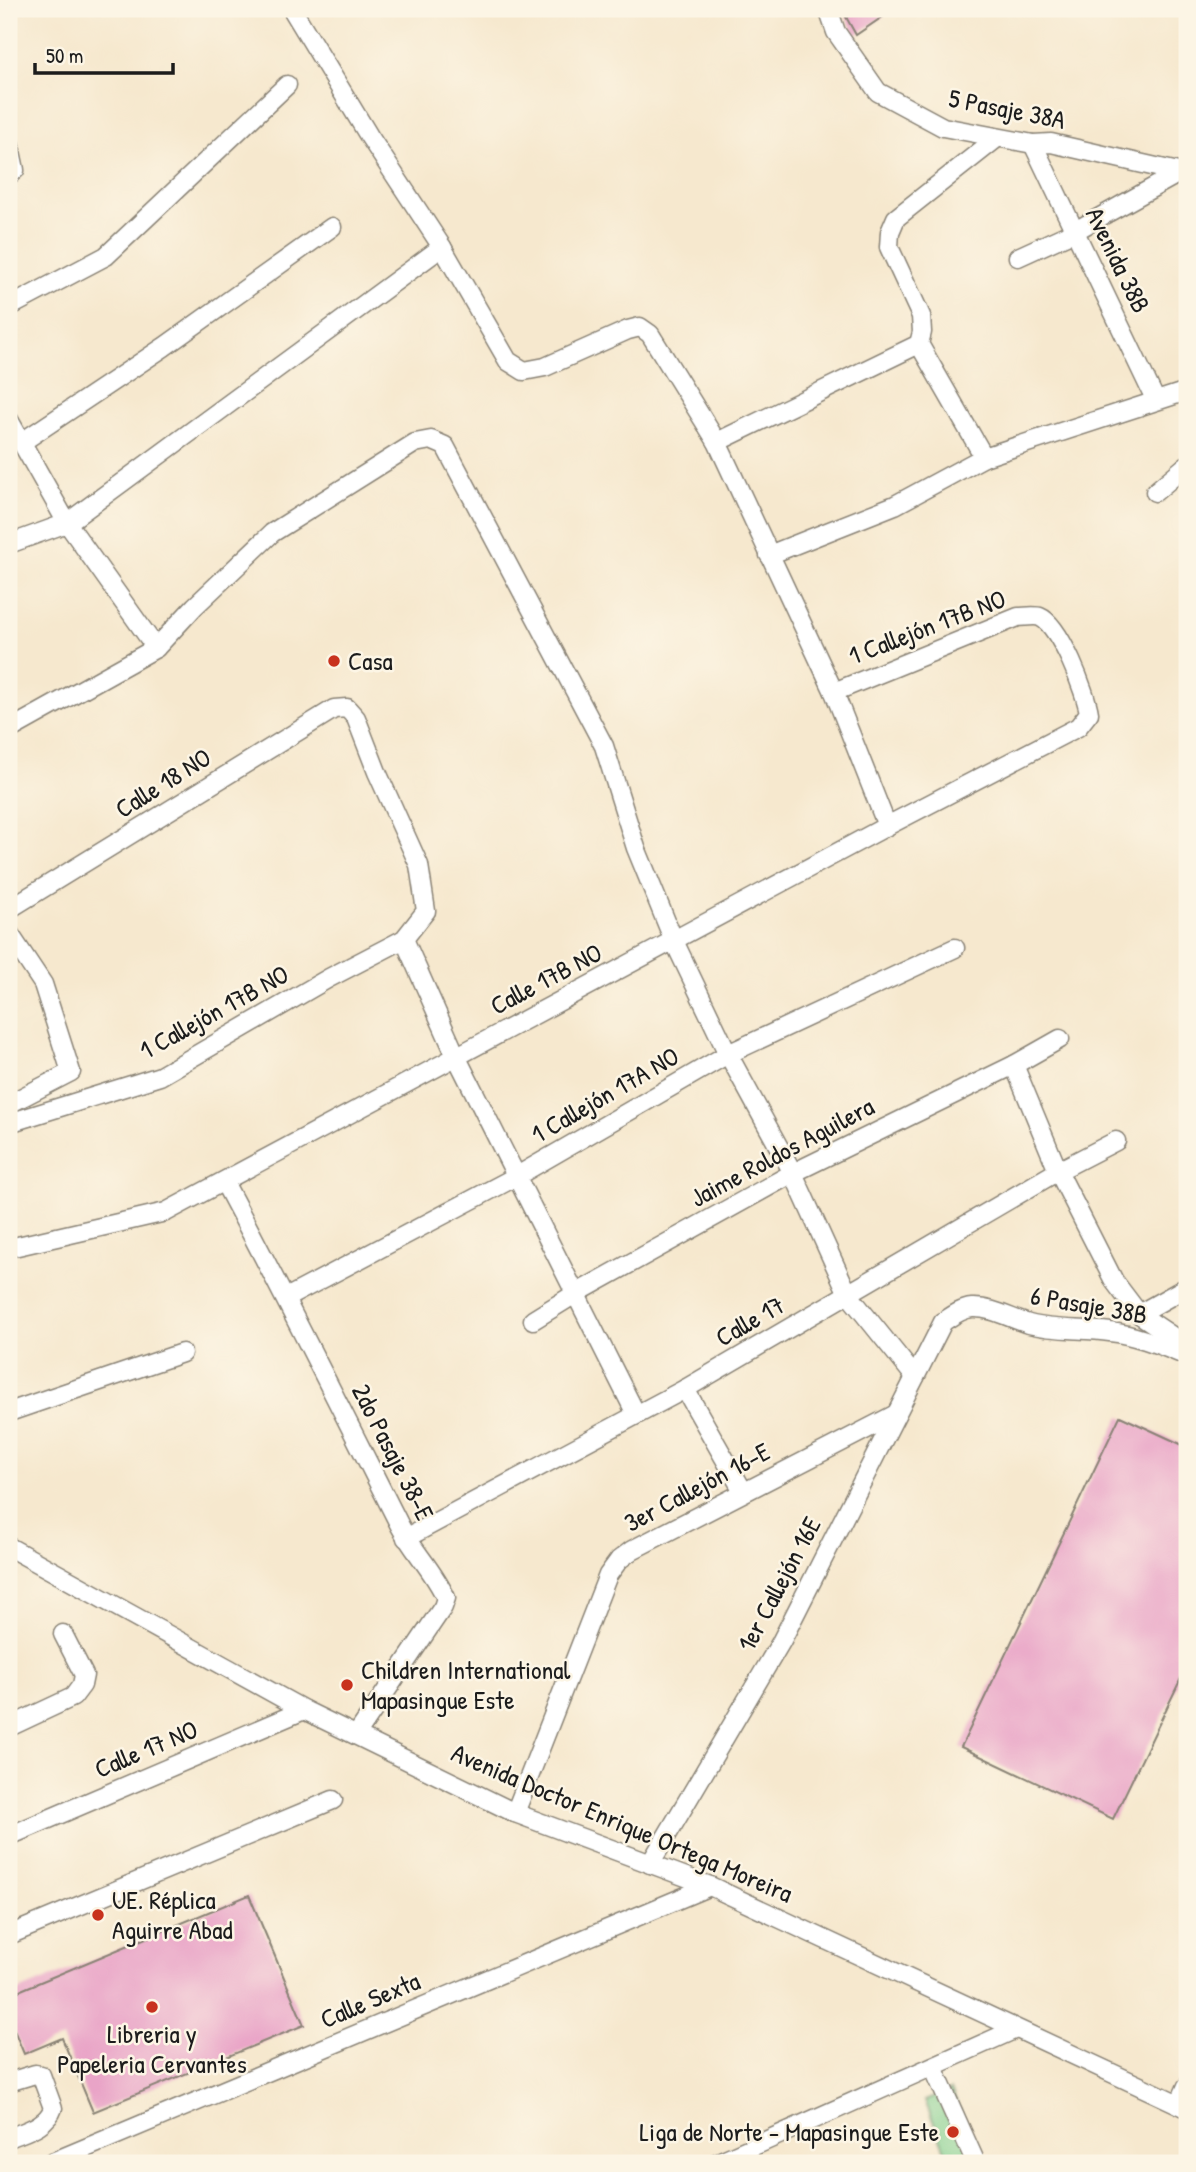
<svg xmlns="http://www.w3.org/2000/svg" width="1196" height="2172" font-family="'Patrick Hand',sans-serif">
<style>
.green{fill:#82cf8e;stroke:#4f7655;stroke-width:2}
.building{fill:#e9a4c7}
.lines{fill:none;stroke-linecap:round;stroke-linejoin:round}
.minor-casing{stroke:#898275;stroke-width:21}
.minor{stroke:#fff;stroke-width:18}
.poi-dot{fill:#c8321e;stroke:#fcf5e5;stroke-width:2.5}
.labels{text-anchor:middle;stroke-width:5;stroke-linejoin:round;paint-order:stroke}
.street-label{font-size:26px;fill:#1c1c1c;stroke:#fcf5e5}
.poi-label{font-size:26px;fill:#1c1c1c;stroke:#fcf5e5;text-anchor:start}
</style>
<rect width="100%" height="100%" fill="#fcf5e5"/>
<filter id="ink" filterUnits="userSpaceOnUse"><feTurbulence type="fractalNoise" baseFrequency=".0143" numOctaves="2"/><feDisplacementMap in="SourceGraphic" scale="14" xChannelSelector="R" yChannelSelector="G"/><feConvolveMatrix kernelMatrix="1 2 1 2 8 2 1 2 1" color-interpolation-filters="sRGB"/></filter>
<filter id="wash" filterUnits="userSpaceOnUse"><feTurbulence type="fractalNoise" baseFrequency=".00686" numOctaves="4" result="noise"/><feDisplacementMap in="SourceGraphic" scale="28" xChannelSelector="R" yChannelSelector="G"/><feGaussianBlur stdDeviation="1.57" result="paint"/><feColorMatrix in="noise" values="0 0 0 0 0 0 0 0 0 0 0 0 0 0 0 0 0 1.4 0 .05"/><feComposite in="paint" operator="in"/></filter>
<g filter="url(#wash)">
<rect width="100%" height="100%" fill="#f6e8ce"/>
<polygon class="green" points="951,2090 982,2163 950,2163 925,2101"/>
<g id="blocks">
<g class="building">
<polygon points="863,9 894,9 856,35 846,17"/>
<polygon points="1120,1416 1187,1447 1187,1666 1113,1819 961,1747"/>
<polygon points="249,1895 304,2025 93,2112 62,2038 24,2054 9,2018 9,1995"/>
</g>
</g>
</g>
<g filter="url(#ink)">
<use href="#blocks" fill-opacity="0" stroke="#898275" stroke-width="2"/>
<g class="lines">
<defs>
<g id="minor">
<polyline points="292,9 369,136 442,247 508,361 524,371 545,367 628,330 640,327 650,334 717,442 834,692 887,826"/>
<polyline points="828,9 836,32 878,92 943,127 1033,144 1051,143 1187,174"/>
<polyline points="9,142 15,170 9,175"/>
<polyline points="1033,144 1155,399"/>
<polyline points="1018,257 1075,231 1181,172"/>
<polyline points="9,307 106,256 287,85"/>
<polyline points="9,420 67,523 156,648"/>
<polyline points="22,442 164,347 332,227"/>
<polyline points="717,442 919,344"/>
<polyline points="984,457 919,344 922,332 921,316 889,247 890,232 896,218 997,138"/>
<polyline points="1155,492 1187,465"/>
<polyline points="9,544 67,523 442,247"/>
<polyline points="769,555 895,505 984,457 1187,391"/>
<polyline points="9,730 156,648 195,606 272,533 415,443 431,440 445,446 604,746 636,848 674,941 728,1054 793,1173 848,1294 915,1377"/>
<polyline points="9,909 334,709 347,708 356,718 377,772 419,865 426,911 404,939 329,978 160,1076 9,1123"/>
<polyline points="9,933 43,984 71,1072 9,1104"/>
<polyline points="404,939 456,1056 636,1414"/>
<polyline points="1014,1065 1058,1171 1114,1281 1139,1314 1187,1346"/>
<path d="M224,1182C285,1296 342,1411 400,1526C413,1551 434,1571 446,1598L443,1607L357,1734"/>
<path d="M9,1248L166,1212L887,826L1078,727L1089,713C1086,693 1060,625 1040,617C1035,615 1024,617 1018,617L834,692"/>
<polyline points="286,1298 517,1176 728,1054 955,948"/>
<polyline points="1139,1314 1187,1287"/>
<polyline points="533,1320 575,1294 793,1173 1014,1065 1060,1039"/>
<polyline points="685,1389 743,1491"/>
<polyline points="9,1412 182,1353"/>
<polyline points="406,1538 685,1389 1058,1171 1116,1141"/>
<polyline points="9,1547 304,1710 515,1813 710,1886 1187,2108"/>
<polyline points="9,1727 73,1697 82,1685 84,1675 63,1634"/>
<polyline points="515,1813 608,1575 619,1560 632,1550 896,1414"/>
<polyline points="9,1836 304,1710"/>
<path d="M650,1864L781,1642L943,1322C952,1316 961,1309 972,1308C992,1307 1011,1319 1029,1324C1056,1331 1083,1328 1110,1332C1137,1335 1162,1346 1187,1356"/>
<polyline points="9,1935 333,1800"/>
<polyline points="933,2067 976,2163"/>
<path d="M9,2082L35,2074L41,2075L53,2108C47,2126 25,2131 9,2138"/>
<polyline points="1179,2104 1187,2086"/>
<polyline points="50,2163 710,1886"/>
<polyline points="716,2163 1016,2029"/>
</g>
</defs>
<use href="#minor" class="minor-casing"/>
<use href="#minor" class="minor"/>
</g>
</g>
<g class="poi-dot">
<circle cx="334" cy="661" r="7"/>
<circle cx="347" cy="1685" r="7"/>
<circle cx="98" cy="1915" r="7"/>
<circle cx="152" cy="2007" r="7"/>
<circle cx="953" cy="2132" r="7"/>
</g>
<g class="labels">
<g class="street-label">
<text transform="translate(1007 109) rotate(11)" y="9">5 Pasaje 38A</text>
<text transform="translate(1118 260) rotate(64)" y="9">Avenida 38B</text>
<text transform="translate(927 627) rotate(-21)" y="9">1 Callejón 17B NO</text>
<text transform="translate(163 783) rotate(-32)" y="9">Calle 18 NO</text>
<text transform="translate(546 979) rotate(-28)" y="9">Calle 17B NO</text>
<text transform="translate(214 1012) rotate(-29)" y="9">1 Callejón 17B NO</text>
<text transform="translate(605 1095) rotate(-30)" y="9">1 Callejón 17A NO</text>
<text transform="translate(782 1152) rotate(-28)" y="9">Jaime Roldos Aguilera</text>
<text transform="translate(1089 1305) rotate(10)" y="9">6 Pasaje 38B</text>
<text transform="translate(750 1321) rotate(-30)" y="9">Calle 17</text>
<text transform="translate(393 1452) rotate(63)" y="9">2do Pasaje 38-E</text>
<text transform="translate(697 1487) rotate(-28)" y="9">3er Callejón 16-E</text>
<text transform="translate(779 1584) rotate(-62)" y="9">1er Callejón 16E</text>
<text transform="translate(146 1749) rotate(-23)" y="9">Calle 17 NO</text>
<text transform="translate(622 1823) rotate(23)" y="9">Avenida Doctor Enrique Ortega Moreira</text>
<text transform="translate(370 2000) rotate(-23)" y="9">Calle Sexta</text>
</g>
<g class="poi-label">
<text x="348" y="670">Casa</text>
<text x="361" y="1679">Children International<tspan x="361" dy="30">Mapasingue Este</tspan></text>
<text x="112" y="1909">UE. Réplica<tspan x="112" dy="30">Aguirre Abad</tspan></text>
<text x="152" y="2043" text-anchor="middle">Libreria y<tspan x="152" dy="30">Papeleria Cervantes</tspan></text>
<text x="939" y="2141" text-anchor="end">Liga de Norte - Mapasingue Este</text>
</g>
</g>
<rect width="1196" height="2172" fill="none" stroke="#fcf5e5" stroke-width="35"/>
<path d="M35 63v10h138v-10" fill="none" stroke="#1c1c1c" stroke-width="3.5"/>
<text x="46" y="63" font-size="21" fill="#1c1c1c" stroke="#fcf5e5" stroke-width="5" paint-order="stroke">50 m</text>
</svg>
